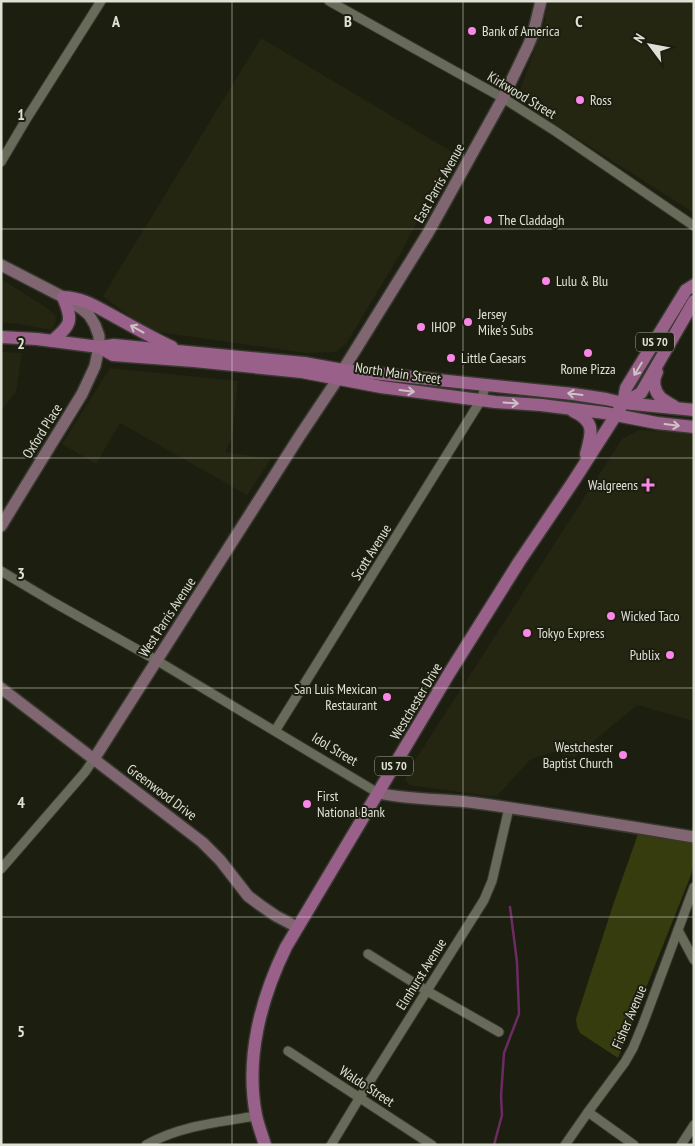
<svg xmlns="http://www.w3.org/2000/svg" width="695" height="1146" font-family="'PT Sans Narrow',sans-serif">
<style>
.built{fill:#242611}
.green{fill:#373c0e}
.lines{fill:none;stroke-linecap:round;stroke-linejoin:round}
.stream{stroke:#6d2b64;stroke-width:2.5}
.street-casing{stroke:#37382f;stroke-width:11}
.secondary-casing{stroke:#37382f;stroke-width:14}
.primary-casing{stroke:#37382f;stroke-width:15}
.street{stroke:#686b59;stroke-width:9}
.secondary{stroke:#806671;stroke-width:11}
.primary{stroke:#99608a;stroke-width:12}
.oneway{stroke:#cec1c4}
.grid{fill:none;stroke:#dfe1d7;stroke-width:1;stroke-opacity:0.55}
.poi-dot{fill:#fa87e7;stroke:#1c1e0f;stroke-width:2}
.labels{text-anchor:middle;stroke-width:4;stroke-linejoin:round;paint-order:stroke}
.shield{fill:#1c1e0f;stroke:#a4a69b;stroke-width:1}
.shield-label{font-size:12px;font-weight:bold;fill:#dfe1d7}
.poi-label{font-size:14px;fill:#dfe1d7;stroke:#1c1e0f;text-anchor:start}
.street-label{font-size:14px;fill:#dfe1d7;stroke:#1c1e0f}
.grid-label{font-size:16px;text-anchor:middle;font-weight:bold;fill:#dfe1d7;stroke:#1c1e0f;stroke-width:4;stroke-linejoin:round;paint-order:stroke}
</style>
<rect width="100%" height="100%" fill="#1c1e0f"/>
<g class="built">
<polygon points="548,1 694,1 694,213 533,110 518,95 545,21"/>
<polygon points="261,38 454,153 399,256 346,344 336,352 306,353 158,332 134,320 103,296"/>
<polygon points="1,279 44,306 55,315 56,321 52,330 18,324 1,322"/>
<polygon points="1,352 22,353 16,392 1,410"/>
<polygon points="110,368 238,381 232,438 225,452 271,459 247,495 120,423 96,464 62,444"/>
<polygon points="639,430 694,433 694,721 637,705 575,757 554,752 531,759 496,797 409,785 405,779 410,768 622,439"/>
</g>
<polygon class="green" points="638,834 690,842 694,844 694,862 691,875 618,1058 580,1033 577,1027 576,1019 614,902"/>
<g class="lines">
<polyline class="stream" points="494,1145 502,1115 501,1096 504,1053 519,1014 517,962 510,907"/>
<defs>
<g id="street">
<polyline points="329,1 503,98 555,131 694,226"/>
<polyline points="1,162 27,118 101,1"/>
<polyline points="1,571 53,602 156,660 378,793"/>
<polyline points="275,731 481,400 486,385"/>
<polyline points="1,869 85,772 94,759"/>
<polyline points="678,930 694,960"/>
<polyline points="368,954 427,991 499,1032"/>
<polyline points="288,1051 432,1145"/>
<polyline points="588,1112 634,1145"/>
<path d="M146,1145C179,1126 219,1122 256,1116"/>
<polyline points="331,1145 360,1097 484,900 492,881 509,808"/>
<polyline points="565,1145 588,1112 625,1062 633,1048 643,1024 694,887"/>
<polyline points="681,1145 694,1125"/>
</g>
<g id="secondary">
<polyline points="1,265 63,297 82,309 89,315 95,325 99,336 99,347 95,366 82,394 1,526"/>
<polyline points="343,370 428,233 503,98 528,46 533,34 541,1"/>
<polyline points="1,688 202,842 220,860 248,896 260,905 276,916 297,927"/>
<polyline points="94,759 299,437 337,380"/>
<path d="M378,793C410,800 444,799 476,803C549,813 621,825 694,837"/>
</g>
<g id="primary">
<polyline points="1,337 37,339 99,347 114,345 304,363 343,370 573,394 606,399 623,403 694,410"/>
<path d="M52,341C72,324 73,321 63,297C85,298 98,308 117,318C135,328 153,338 172,347"/>
<polyline points="99,347 113,355 194,361 302,372 381,387 495,402 541,405 605,413 657,423 694,427"/>
<path d="M657,372C652,380 654,390 660,397C664,401 671,404 675,407"/>
<polyline points="623,403 641,393 694,301"/>
<path d="M573,411C596,422 592,433 586,454"/>
<path d="M265,1145C262,1135 258,1125 256,1115C245,1058 261,998 286,947L450,672L519,562L573,482L616,415L623,403L626,388L686,290L694,285"/>
</g>
</defs>
<use href="#street" class="street-casing"/>
<use href="#secondary" class="secondary-casing"/>
<use href="#primary" class="primary-casing"/>
<use href="#street" class="street"/>
<use href="#secondary" class="secondary"/>
<use href="#primary" class="primary"/>
</g>
<defs><path id="oneway-shaft" d="M-6 0H5M1.5-3L5.5 0L1.5 3" fill="none" stroke-width="1.6" stroke-linecap="round" stroke-linejoin="round" transform="scale(1.25)"/></defs>
<g class="oneway">
<use href="#oneway-shaft" transform="translate(137 329) rotate(-151)"/>
<use href="#oneway-shaft" transform="translate(638 369) rotate(121)"/>
<use href="#oneway-shaft" transform="translate(407 391) rotate(7)"/>
<use href="#oneway-shaft" transform="translate(575 394) rotate(-173)"/>
<use href="#oneway-shaft" transform="translate(511 403) rotate(4)"/>
<use href="#oneway-shaft" transform="translate(672 425) rotate(7)"/>
</g>
<path class="grid" d="M232,1V1145M463,1V1145M1,229H694M1,458H694M1,688H694M1,917H694"/>
<g class="poi-dot">
<circle cx="472" cy="31" r="5"/>
<circle cx="580" cy="100" r="5"/>
<circle cx="488" cy="220" r="5"/>
<circle cx="546" cy="281" r="5"/>
<circle cx="468" cy="322" r="5"/>
<circle cx="421" cy="327" r="5"/>
<circle cx="588" cy="353" r="5"/>
<circle cx="451" cy="358" r="5"/>
<path d="M645.5 477.5h5v5h5v5h-5v5h-5v-5h-5v-5h5z"/>
<circle cx="611" cy="616" r="5"/>
<circle cx="527" cy="633" r="5"/>
<circle cx="670" cy="655" r="5"/>
<circle cx="387" cy="697" r="5"/>
<circle cx="623" cy="755" r="5"/>
<circle cx="307" cy="804" r="5"/>
</g>
<g class="labels">
<g class="shield">
<rect x="636" y="332.5" width="38" height="19" rx="4"/>
<rect x="375" y="756.5" width="38" height="19" rx="4"/>
</g>
<g class="shield-label">
<text x="655" y="346">US 70</text>
<text x="394" y="770">US 70</text>
</g>
<g class="poi-label">
<text x="482" y="36">Bank of America</text>
<text x="590" y="105">Ross</text>
<text x="498" y="225">The Claddagh</text>
<text x="556" y="286">Lulu &amp; Blu</text>
<text x="478" y="319">Jersey<tspan x="478" dy="16">Mike's Subs</tspan></text>
<text x="431" y="332">IHOP</text>
<text x="461" y="363">Little Caesars</text>
<text x="588" y="374" text-anchor="middle">Rome Pizza</text>
<text x="638" y="490" text-anchor="end">Walgreens</text>
<text x="621" y="621">Wicked Taco</text>
<text x="537" y="638">Tokyo Express</text>
<text x="660" y="660" text-anchor="end">Publix</text>
<text x="377" y="694" text-anchor="end">San Luis Mexican<tspan x="377" dy="16">Restaurant</tspan></text>
<text x="613" y="752" text-anchor="end">Westchester<tspan x="613" dy="16">Baptist Church</tspan></text>
<text x="317" y="801">First<tspan x="317" dy="16">National Bank</tspan></text>
</g>
<g class="street-label">
<text transform="translate(522 95) rotate(31)" y="5">Kirkwood Street</text>
<text transform="translate(439 183) rotate(-61)" y="5">East Parris Avenue</text>
<text transform="translate(398 373) rotate(8)" y="5">North Main Street</text>
<text transform="translate(42 431) rotate(-58)" y="5">Oxford Place</text>
<text transform="translate(371 552) rotate(-58)" y="5">Scott Avenue</text>
<text transform="translate(167 617) rotate(-57)" y="5">West Parris Avenue</text>
<text transform="translate(416 701) rotate(-59)" y="5">Westchester Drive</text>
<text transform="translate(335 749) rotate(31)" y="5">Idol Street</text>
<text transform="translate(162 792) rotate(37)" y="5">Greenwood Drive</text>
<text transform="translate(421 974) rotate(-58)" y="5">Elmhurst Avenue</text>
<text transform="translate(629 1017) rotate(-67)" y="5">Fisher Avenue</text>
<text transform="translate(367 1086) rotate(33)" y="5">Waldo Street</text>
</g>
</g>
<g class="grid-label">
<text x="116" y="27">A</text>
<text x="348" y="27">B</text>
<text x="579" y="27">C</text>
<text x="21" y="120">1</text>
<text x="21" y="349">2</text>
<text x="21" y="579">3</text>
<text x="21" y="808">4</text>
<text x="21" y="1037">5</text>
</g>
<rect width="695" height="1146" fill="none" stroke="#dfe1d7" stroke-width="5"/>
<g transform="translate(650 45) rotate(302)" stroke="#1c1e0f" stroke-width="4" paint-order="stroke">
<path d="M0-4L9 19L0 12L-9 19Z" fill="#dfe1d7"/>
<text y="-8" font-size="14" font-weight="bold" text-anchor="middle" fill="#dfe1d7">N</text>
</g>
</svg>
